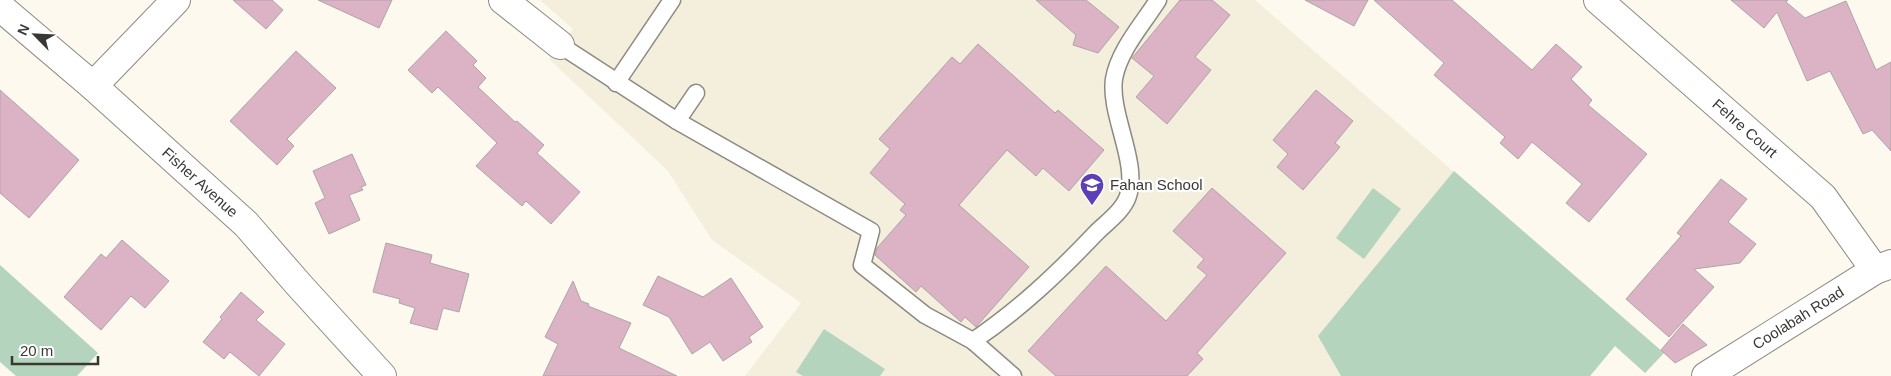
<svg xmlns="http://www.w3.org/2000/svg" width="1891" height="376" font-family="Arial,sans-serif">
<style>
.built{fill:#f4eedd}
.green{fill:#b5d4be}
.building{fill:#dbb3c4;stroke:#aea4a8}
.lines{fill:none;stroke-linecap:round;stroke-linejoin:round}
.service-casing{stroke:#8e8a81;stroke-width:19}
.minor-casing{stroke:#8e8a81;stroke-width:30}
.service{stroke:#fff;stroke-width:16}
.minor{stroke:#fff;stroke-width:28}
.labels{text-anchor:middle;stroke-width:4.5;stroke-linejoin:round;paint-order:stroke}
.street-label{font-size:15px;fill:#393834;stroke:#fff}
.poi-label{font-size:15px;fill:#393834;stroke:#fff;text-anchor:start}
</style>
<rect width="100%" height="100%" fill="#fdf9ef"/>
<polygon class="built" points="540,0 1255,0 1664,353 1645,373 1615,346 1590,376 745,376 801,303 712,240 668,171 549,59 573,29"/>
<g class="green">
<polygon points="1454,171 1664,353 1645,373 1615,346 1590,376 1341,376 1318,336"/>
<polygon points="1373,188 1401,209 1364,259 1336,238"/>
<polygon points="0,265 98,353 77,376 16,376 0,362"/>
<polygon points="824,329 885,369 880,376 803,376 796,372"/>
</g>
<g class="building">
<polygon points="233,0 272,0 283,10 266,29"/>
<polygon points="318,0 392,0 379,28"/>
<polygon points="1036,0 1086,0 1119,27 1098,53 1073,45 1076,35"/>
<polygon points="1180,0 1212,0 1230,15 1195,57 1211,70 1167,124 1136,97 1154,76 1132,58"/>
<polygon points="1305,0 1368,0 1354,26"/>
<polygon points="1374,0 1452,0 1532,70 1556,44 1582,67 1571,79 1592,100 1588,105 1647,154 1589,222 1566,203 1582,184 1532,142 1518,159 1500,143 1505,137 1434,75 1444,63"/>
<polygon points="1731,0 1788,0 1786,2 1805,18 1846,1 1876,70 1891,62 1891,151 1872,130 1863,134 1830,71 1807,81 1777,12 1764,28"/>
<polygon points="446,31 477,61 473,65 486,78 478,87 515,122 517,121 544,145 537,153 580,192 551,224 526,201 522,206 476,166 497,143 438,87 432,93 408,70"/>
<polygon points="978,44 1055,113 1058,110 1104,150 1069,191 1043,168 1036,176 1007,150 959,205 1029,267 976,327 965,317 961,322 921,286 916,292 875,255 877,248 906,215 900,210 905,204 870,173 890,149 879,139 952,57 960,64"/>
<polygon points="296,51 336,88 287,139 294,146 277,165 230,121"/>
<polygon points="0,90 79,160 29,218 0,193"/>
<polygon points="1316,90 1353,121 1335,143 1340,147 1303,190 1277,167 1288,154 1273,140"/>
<polygon points="352,154 366,185 361,187 363,190 349,195 360,220 329,234 315,203 325,198 313,171"/>
<polygon points="1721,179 1747,199 1728,222 1756,244 1740,263 1694,269 1714,287 1669,337 1626,299 1681,236 1677,233"/>
<polygon points="1212,188 1286,253 1197,353 1203,359 1187,376 1056,376 1028,351 1106,266 1166,321 1207,275 1197,267 1204,259 1173,231"/>
<polygon points="122,240 169,281 145,308 131,296 101,330 64,297 101,254 106,258"/>
<polygon points="386,243 432,255 430,263 469,274 459,312 443,308 437,330 410,323 415,308 399,303 400,299 373,292"/>
<polygon points="658,276 703,297 731,278 763,327 749,337 752,342 723,361 710,342 692,354 669,317 643,305"/>
<polygon points="573,281 581,301 589,304 588,306 631,323 619,348 677,376 543,376 558,344 545,337"/>
<polygon points="241,292 264,312 256,320 285,344 259,376 230,352 224,359 203,342 222,319 220,317"/>
<polygon points="1683,324 1707,345 1675,363 1661,350"/>
</g>
<g class="lines">
<defs>
<g id="service">
<polyline points="560,45 677,121 871,231 862,265 925,315 973,341 1013,376"/>
<polyline points="616,83 672,0"/>
<polyline points="677,121 696,93"/>
<path d="M973,341C1020,309 1057,274 1096,233C1107,222 1123,211 1128,196C1139,162 1109,114 1114,79C1119,50 1143,24 1158,0"/>
</g>
<g id="minor">
<polyline points="503,0 560,45"/>
<path id="s1" d="M1598,0L1823,197L1875,270"/>
<path id="s2" d="M0,7L93,86L246,224L299,285L382,376"/>
<polyline points="93,86 176,0"/>
<path id="s3" d="M1706,376L1875,270L1891,264"/>
</g>
</defs>
<use href="#service" class="service-casing"/>
<use href="#minor" class="minor-casing"/>
<use href="#service" class="service"/>
<use href="#minor" class="minor"/>
</g>
<defs>
<symbol id="school-pin" viewBox="-11 -11 22 30"><path d="M0 17L-7.5 6A9.5 9.5 0 1 1 7.5 6Z" fill="#5d3fb7" stroke="#fff"/><path d="M0-5L7-2L0 1L-7-2ZM-4 1L0 2.5L4 1V4Q0 6-4 4Z" fill="#fff"/></symbol>
</defs>
<g fill-rule="evenodd">
<use href="#school-pin" x="1078" y="171" width="28" height="38"/>
</g>
<g class="labels">
<g class="street-label">
<text dy="5" stroke="none"><textPath href="#s1" startOffset="195">Fehre Court</textPath></text>
<text dy="5" stroke="none"><textPath href="#s2" startOffset="266">Fisher Avenue</textPath></text>
<text dy="5" stroke="none"><textPath href="#s3" startOffset="109">Coolabah Road</textPath></text>
</g>
<g class="poi-label">
<text x="1110" y="190">Fahan School</text>
</g>
</g>
<g transform="translate(35 35) rotate(294)" stroke="#ffffff" stroke-width="4" paint-order="stroke">
<path d="M0-4L9 19L0 12L-9 19Z" fill="#393834"/>
<text y="-8" font-size="14" font-weight="bold" text-anchor="middle" fill="#393834">N</text>
</g>
<path d="M12 356v8h86v-8" fill="none" stroke="#393834" stroke-width="2.5"/>
<text x="20" y="356" font-size="15" fill="#393834" stroke="#ffffff" stroke-width="4" paint-order="stroke">20 m</text>
</svg>
